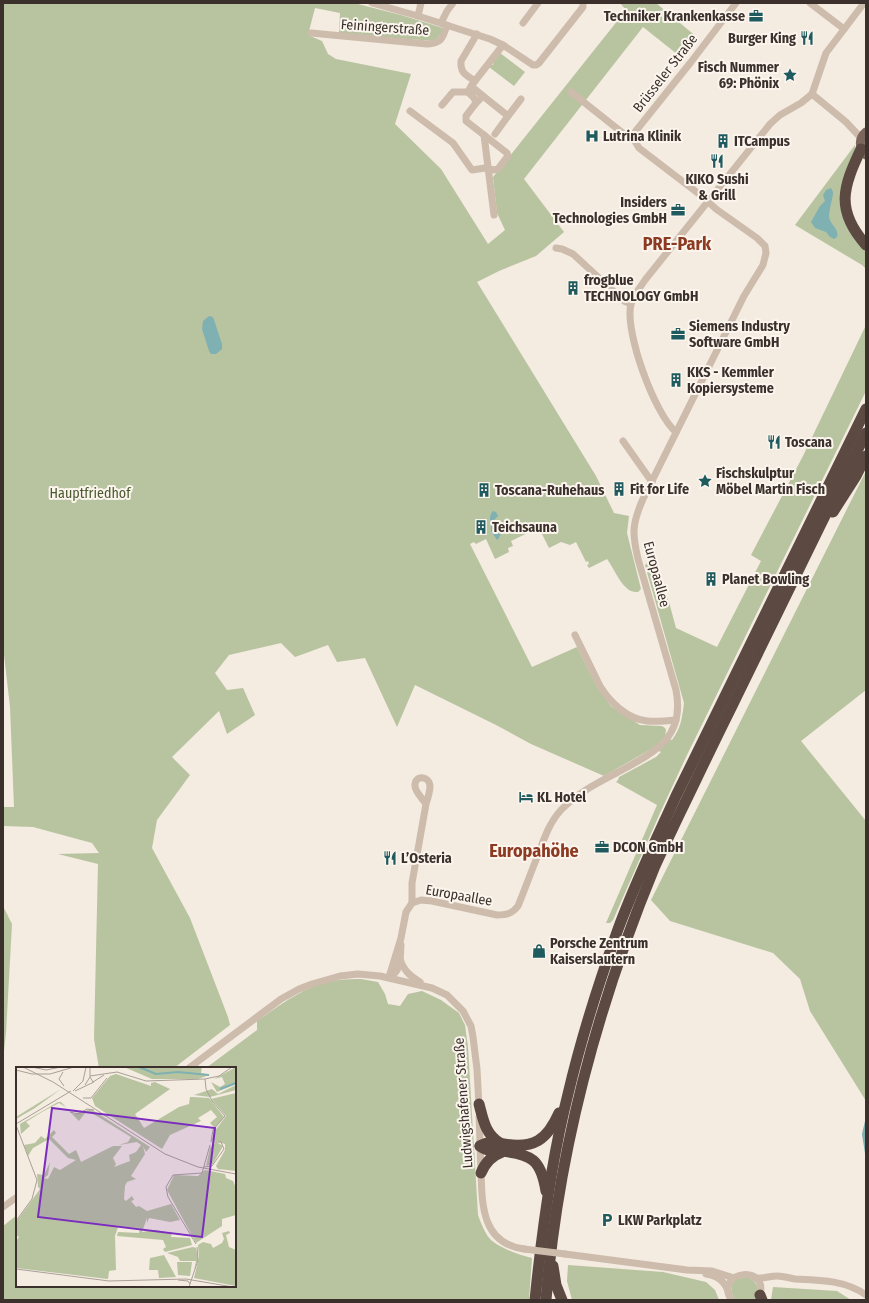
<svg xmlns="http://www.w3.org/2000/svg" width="869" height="1303" font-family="'Fira Sans Condensed',sans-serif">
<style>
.green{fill:#b8c4a0}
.water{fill:#7fb0b2}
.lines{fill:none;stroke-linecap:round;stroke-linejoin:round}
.minor{stroke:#cdbbac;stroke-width:7}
.major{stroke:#7d675c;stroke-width:9}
.highway{stroke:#5c4a42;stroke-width:11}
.minor-bridge{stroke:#cdbbac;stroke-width:7}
.labels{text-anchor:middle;stroke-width:4;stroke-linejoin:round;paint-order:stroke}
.poi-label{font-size:14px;font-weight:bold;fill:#3b302b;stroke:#fbf5ee;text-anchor:start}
.street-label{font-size:14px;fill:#3b302b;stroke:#fbf5ee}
.park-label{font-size:14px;fill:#4a5a2e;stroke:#fbf5ee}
.district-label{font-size:18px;font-weight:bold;fill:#8c3b22;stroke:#fbf5ee}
.inset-river{fill:none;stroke:#7fb0b2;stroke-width:2}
.inset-road{fill:none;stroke:#aaa098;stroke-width:1}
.view{fill:#7b2cbf;fill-opacity:0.15;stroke:#7b2cbf;stroke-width:2}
.inset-edge{fill:none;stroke:#3b302b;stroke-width:2}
</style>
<rect width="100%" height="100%" fill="#f4ebe1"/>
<g class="green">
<path d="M3,3H354L401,15L443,28L444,30L435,41L339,34L340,13L315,8L308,35L322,41L328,54L336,59L411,74L395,124L441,169L488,244L505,230L497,213L493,177L626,10L620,3H656L698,38L682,58L643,27L524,179L564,232L536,256L499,271L477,282L596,476L614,513L629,516L627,533L641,589L638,592C623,594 615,569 607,559L589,568L587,565L589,564L588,561L586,562L576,542L570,545L561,542L549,548L541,532L538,533L536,529L511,541L513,546L508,548L509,552L495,559L486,539L476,544L474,542L470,544L532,667L577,647L597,687L611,706L640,725L662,726L665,728L666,730L665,737L672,740C681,728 682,718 684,703L645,565L651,560L669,602L676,628L717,647L761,561L751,555L803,456L866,325V391L687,755L660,813L613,920L610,923H606L657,805L616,782L618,780L619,777L656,757L661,752L653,748L604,776L531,744L496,725L415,685L397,727L365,658L337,662L328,645L295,657L281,643L229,655L215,673L227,690L243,688L255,715L227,734L219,711L172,757L190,775L157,820L152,848L190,918L228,1017L230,1025L174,1068H99L94,1039L98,864L58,854L99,853L92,843L33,827L3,826V807H14L10,707L3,646Z"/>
<polygon points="500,53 525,72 514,86 489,67 491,65 493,65 494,61"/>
<polygon points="855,145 856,151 842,199 866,250 866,269 862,265 795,225"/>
<polygon points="866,471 866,690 801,741 866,821 866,1101 810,1011 800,979 773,953 670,921 651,900"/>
<polygon points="3,906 12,924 6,1033 3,1060"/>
<path d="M361,979L378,982L385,994L388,1004L400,1006L408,994L422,991L441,1000L459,1013L465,1025L468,1047L478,1215C481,1223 485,1234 491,1240C502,1249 519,1255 532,1258L529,1300H3V1226L17,1215V1286H235V1068H206L257,1030V1021C282,1004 308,983 339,980C346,979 354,979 361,979Z"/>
<polygon points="568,1265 663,1272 706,1282 715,1290 719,1300 572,1300 567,1281"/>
<path d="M748,1277C757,1282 762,1290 754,1300H735C731,1294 729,1283 737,1279C740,1278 745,1278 748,1277Z"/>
<polygon points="773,1287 837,1291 851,1300 771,1300"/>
</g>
<g class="water">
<path d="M831,188L833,192C833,199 827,215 830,220C832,226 839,229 837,237L834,239L830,237L826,232L815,228L811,222L820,206L825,201L823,195L826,190Z"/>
<polygon points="209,316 213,317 222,344 222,349 216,354 211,354 209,351 202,329 203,321"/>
<path d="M493,511L496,512L498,516L493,521V526L495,527L501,526L503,529L499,538L497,540L491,531C492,524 487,517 493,511Z"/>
<polygon points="865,1121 866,1122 866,1160 862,1134"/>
</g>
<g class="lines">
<g class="minor">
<polyline points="372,3 418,16 490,39 503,45 533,65 536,65 539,63 583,7 583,3"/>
<polyline points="810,3 844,29"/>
<polyline points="418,16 421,3"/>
<polyline points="441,23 447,11 453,3"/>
<polyline points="523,23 538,3"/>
<path d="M311,33L427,44C442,43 443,38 447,25"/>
<path d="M475,81C466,75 460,73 461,61L477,34"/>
<polyline points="471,86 483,96 476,103 474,98 468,92 471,86 503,45"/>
<polyline points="571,92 624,134 633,138"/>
<polyline points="812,94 846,122 861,138"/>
<polyline points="483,96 508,116 495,134"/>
<polyline points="442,105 453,92 468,92"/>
<polyline points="410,111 453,143 472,170 485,168 493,170 498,169 508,156 507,153 466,121 466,116 476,103"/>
<polyline points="508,116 521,99"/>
<polyline points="484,135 494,215"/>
<polyline points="556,248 562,249 573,254 624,301 631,304"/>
<path d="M676,432C655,415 624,331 631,304C633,295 640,288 645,280L770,124L780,115L801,103L812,94L826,53L864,3"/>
<polyline points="623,441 652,482"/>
<path d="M575,635L600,686C610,702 627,719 647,721C657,722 667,721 676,720"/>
<path d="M412,903V883L426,804C423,799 415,792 415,786C414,775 429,775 430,786C430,791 428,798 426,804"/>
<path d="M400,959C404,971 410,976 420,982"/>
<path d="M389,977L401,938L406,912L412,903L421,900L432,901L497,915C506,915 512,914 518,906C525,889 531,872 538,855C544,839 549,823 561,810C578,792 601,781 622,770C657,751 685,736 676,690L638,559C632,533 632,524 643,499L744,296L763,265L766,253L765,246L757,238L716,209L703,197L639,148L633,138L635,132L691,62L736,3"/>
<path d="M389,977C402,972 400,957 401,945"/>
<polyline points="189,1068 281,999 299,989 312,984 340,976 358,974 380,976 432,988 447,995 463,1011 471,1026 473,1037 477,1069 479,1107"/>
<path d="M479,1117C480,1135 480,1152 481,1169C482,1204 481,1243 524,1249"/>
<polyline points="3,1207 17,1197"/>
<polyline points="565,1254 687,1270 712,1271 734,1278"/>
<path d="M706,1274C717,1276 724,1280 728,1291"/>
<path d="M755,1278C763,1279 770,1276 777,1276C783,1276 789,1278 795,1279C819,1280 845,1280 866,1295"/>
<path d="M731,1300C714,1269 772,1264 759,1298"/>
</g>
<path class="major" d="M866,132C858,139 859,148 866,155"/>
<g class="highway">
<path d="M861,149C843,187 835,210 866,245"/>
<polyline points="833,512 856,476 866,456"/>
<path d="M479,1104C483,1119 485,1134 500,1143"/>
<path d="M480,1146C488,1141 496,1142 504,1144C534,1149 547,1140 559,1113"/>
<path d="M480,1146C486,1151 493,1151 501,1151C532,1154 541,1160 546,1191"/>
<path d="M481,1173C485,1163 491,1156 502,1152"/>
<polyline points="553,1266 556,1285 562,1300"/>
<polyline points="760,1295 762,1300"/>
<path d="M535,1300C542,1231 551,1161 568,1094C581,1039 598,985 617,932C634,885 656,840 676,796L866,409"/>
<path d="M546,1300C558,1151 598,1004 655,866C663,848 672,830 681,811C697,778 713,744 730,710C775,618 820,525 866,433"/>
</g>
<polyline class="minor-bridge" points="524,1249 565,1254"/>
</g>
<defs>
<symbol id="office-bare" viewBox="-9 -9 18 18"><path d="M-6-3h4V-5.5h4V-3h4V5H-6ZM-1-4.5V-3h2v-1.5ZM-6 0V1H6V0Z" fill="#1f5a5e" stroke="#fbf5ee" stroke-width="2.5" paint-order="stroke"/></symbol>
<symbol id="restaurant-bare" viewBox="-9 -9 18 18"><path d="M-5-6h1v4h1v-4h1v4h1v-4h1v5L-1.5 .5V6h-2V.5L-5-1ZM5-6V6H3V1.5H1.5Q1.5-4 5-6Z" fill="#1f5a5e" stroke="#fbf5ee" stroke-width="2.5" paint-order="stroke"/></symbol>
<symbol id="sight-bare" viewBox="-9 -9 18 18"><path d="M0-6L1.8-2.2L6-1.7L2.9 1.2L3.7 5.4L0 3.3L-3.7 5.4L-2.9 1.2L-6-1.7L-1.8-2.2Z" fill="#1f5a5e" stroke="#fbf5ee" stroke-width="2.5" paint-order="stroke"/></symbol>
<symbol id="hospital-bare" viewBox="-9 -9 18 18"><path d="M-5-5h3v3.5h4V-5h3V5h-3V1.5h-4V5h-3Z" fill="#1f5a5e" stroke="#fbf5ee" stroke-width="2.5" paint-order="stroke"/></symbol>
<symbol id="building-bare" viewBox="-9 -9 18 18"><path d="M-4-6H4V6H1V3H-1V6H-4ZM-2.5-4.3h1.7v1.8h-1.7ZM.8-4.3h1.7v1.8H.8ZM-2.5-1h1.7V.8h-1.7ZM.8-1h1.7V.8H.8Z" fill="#1f5a5e" stroke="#fbf5ee" stroke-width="2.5" paint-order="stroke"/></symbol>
<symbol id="hotel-bare" viewBox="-9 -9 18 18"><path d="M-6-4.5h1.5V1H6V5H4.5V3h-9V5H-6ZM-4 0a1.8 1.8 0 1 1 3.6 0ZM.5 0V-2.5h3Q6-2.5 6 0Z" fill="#1f5a5e" stroke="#fbf5ee" stroke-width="2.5" paint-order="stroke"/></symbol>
<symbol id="shop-bare" viewBox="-9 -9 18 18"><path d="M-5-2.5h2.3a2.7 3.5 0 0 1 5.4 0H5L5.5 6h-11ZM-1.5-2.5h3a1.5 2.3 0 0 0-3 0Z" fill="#1f5a5e" stroke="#fbf5ee" stroke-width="2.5" paint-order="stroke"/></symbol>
<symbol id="parking-bare" viewBox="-9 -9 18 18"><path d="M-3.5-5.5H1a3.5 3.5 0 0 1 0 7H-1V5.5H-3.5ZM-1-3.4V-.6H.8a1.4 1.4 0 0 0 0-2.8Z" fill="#1f5a5e" stroke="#fbf5ee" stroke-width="2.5" paint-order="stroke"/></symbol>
</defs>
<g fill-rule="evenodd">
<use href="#office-bare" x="746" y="6" width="20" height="20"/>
<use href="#restaurant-bare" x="797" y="28" width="20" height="20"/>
<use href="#sight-bare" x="780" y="65" width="20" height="20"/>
<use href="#hospital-bare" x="582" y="126" width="20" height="20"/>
<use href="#building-bare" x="713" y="131" width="20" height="20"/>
<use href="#restaurant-bare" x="707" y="151" width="20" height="20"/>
<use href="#office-bare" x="668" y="200" width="20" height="20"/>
<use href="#building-bare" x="563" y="278" width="20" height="20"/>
<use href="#office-bare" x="668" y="324" width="20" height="20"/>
<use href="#building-bare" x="666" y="370" width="20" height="20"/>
<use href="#restaurant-bare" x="764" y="432" width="20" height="20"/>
<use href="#sight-bare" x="695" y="471" width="20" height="20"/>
<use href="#building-bare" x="609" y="479" width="20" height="20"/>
<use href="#building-bare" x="474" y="480" width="20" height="20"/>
<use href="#building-bare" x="471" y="517" width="20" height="20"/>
<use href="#building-bare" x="701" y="569" width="20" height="20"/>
<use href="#hotel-bare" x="516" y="787" width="20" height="20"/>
<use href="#office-bare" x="592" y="837" width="20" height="20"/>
<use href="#restaurant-bare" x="380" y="848" width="20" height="20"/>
<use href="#shop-bare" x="529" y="941" width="20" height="20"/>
<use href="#parking-bare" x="597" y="1210" width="20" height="20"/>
</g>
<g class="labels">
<g class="poi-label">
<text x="745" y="21" text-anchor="end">Techniker Krankenkasse</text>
<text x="796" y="43" text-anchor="end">Burger King</text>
<text x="779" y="72" text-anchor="end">Fisch Nummer<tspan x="779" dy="16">69: Phönix</tspan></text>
<text x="603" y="141">Lutrina Klinik</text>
<text x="734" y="146">ITCampus</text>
<text x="717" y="184" text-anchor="middle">KIKO Sushi<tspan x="717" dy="16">&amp; Grill</tspan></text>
<text x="667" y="207" text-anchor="end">Insiders<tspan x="667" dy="16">Technologies GmbH</tspan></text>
<text x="584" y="285">frogblue<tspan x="584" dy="16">TECHNOLOGY GmbH</tspan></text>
<text x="689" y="331">Siemens Industry<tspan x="689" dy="16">Software GmbH</tspan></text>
<text x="687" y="377">KKS - Kemmler<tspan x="687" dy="16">Kopiersysteme</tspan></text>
<text x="785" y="447">Toscana</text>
<text x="716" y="478">Fischskulptur<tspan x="716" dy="16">Möbel Martin Fisch</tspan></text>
<text x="630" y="494">Fit for Life</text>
<text x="495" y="495">Toscana-Ruhehaus</text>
<text x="492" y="532">Teichsauna</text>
<text x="722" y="584">Planet Bowling</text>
<text x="537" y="802">KL Hotel</text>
<text x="613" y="852">DCON GmbH</text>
<text x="401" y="863">L’Osteria</text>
<text x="550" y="948">Porsche Zentrum<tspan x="550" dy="16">Kaiserslautern</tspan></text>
<text x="618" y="1225">LKW Parkplatz</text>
</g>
<g class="street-label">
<text transform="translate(385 27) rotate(4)" y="5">Feiningerstraße</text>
<text transform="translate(665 73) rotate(-52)" y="5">Brüsseler Straße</text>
<text transform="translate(657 574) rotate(75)" y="5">Europaallee</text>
<text transform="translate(459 895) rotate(10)" y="5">Europaallee</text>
<text transform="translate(463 1103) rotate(-94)" y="5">Ludwigshafener Straße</text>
</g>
<g class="park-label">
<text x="90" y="498">Hauptfriedhof</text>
</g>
<g class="district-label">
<text x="677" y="250">PRE-Park</text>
<text x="534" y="857">Europahöhe</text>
</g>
</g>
<g transform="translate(16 1067)">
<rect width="220" height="220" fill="#f4ebe1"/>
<path d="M108,0H186L185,6L193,8L182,12H136ZM220,0V17L201,25L195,15L204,20L209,17L206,10L198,12ZM100,7L135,19V16L139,15L154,22L119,47L128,61L163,40L173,37L174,30H177L193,31L208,50L199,61L194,56L201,50L195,43L182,51L185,54L154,68L146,82L79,39L76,31L94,9ZM220,18V23L194,30L178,28L196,22L202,27ZM45,22L19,41L0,52V50ZM220,26V104L202,102L200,99L209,83V77L196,73L198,65L210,49L195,32ZM42,35H45L50,40L43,36L26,45L10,55L14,59L5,67L4,57ZM75,42L148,89L134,80L130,85L127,79L129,87L115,109L120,112L111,115L109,119L108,132L110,134L116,129L118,133L115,134L120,140L123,139L131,144L155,137L164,153L154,155L133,151L131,156V151L126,165L139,163L156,166L155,170L174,171L176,178L149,185L147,182L150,180L147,173L101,169L102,165L123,166L124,161L102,160L99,169L100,203L93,204L92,212L0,201V174L3,170L0,168V155L24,122L22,120L21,107L28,108L34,95L32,108L28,111L32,112L38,100L44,103L60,93L52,91L33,72L17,81L12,89L8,78L19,76L25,69L29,72L38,63L40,66L36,70L53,87L60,83L65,95L97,79H106L97,91L100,97L98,100L114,94L113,88L120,85L125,78L121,75L103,78L112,75L115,70L74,45L69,46L63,54L54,45L58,47ZM200,75L207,79L197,97L190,99L194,81ZM189,103L209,107L210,111L217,114L220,121V148L206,152V159L180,176L151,123L158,108L182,109ZM213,164L214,166L210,168L213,180L220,183V219L178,211L183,190L182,178L187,175L195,177L197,181L206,176L208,172L206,166ZM177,180L180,181L182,192L178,203L180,194H164L162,190L151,186ZM148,188L160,210L143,211L142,203H133L134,191ZM161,195H176L174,209L162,208Z" fill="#b8c4a0"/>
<path class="inset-river" d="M123,0L140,7L162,5L193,8M204,22L220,16"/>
<path class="inset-road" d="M7,0L37,15L149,87L182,100L220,107M16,0L30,3L45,0M0,3L16,7H34L58,0M47,5L43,12L48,19M74,9L101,5L130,14L189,12L203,9L216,0M74,10L77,15L88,8M189,12L190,22L196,34L209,49L197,63L195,75M69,18L74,10V0M57,24L67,14L70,0M59,24L78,15M67,31H75L91,11M54,45L62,47L71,42L78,43M0,57L55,24M0,58L21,113L16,132L0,154M188,100L196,99L208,82L205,75H197M180,177L152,130L150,120L157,108L186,106L194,78M0,202L93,214L170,212L217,220M162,213L172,214L174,217M173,220L182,193L181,180"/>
<path class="view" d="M36,41L199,61L186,170L22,150Z"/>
<rect width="220" height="220" class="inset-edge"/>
</g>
<rect width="869" height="1303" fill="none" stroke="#3b302b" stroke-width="8"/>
</svg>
